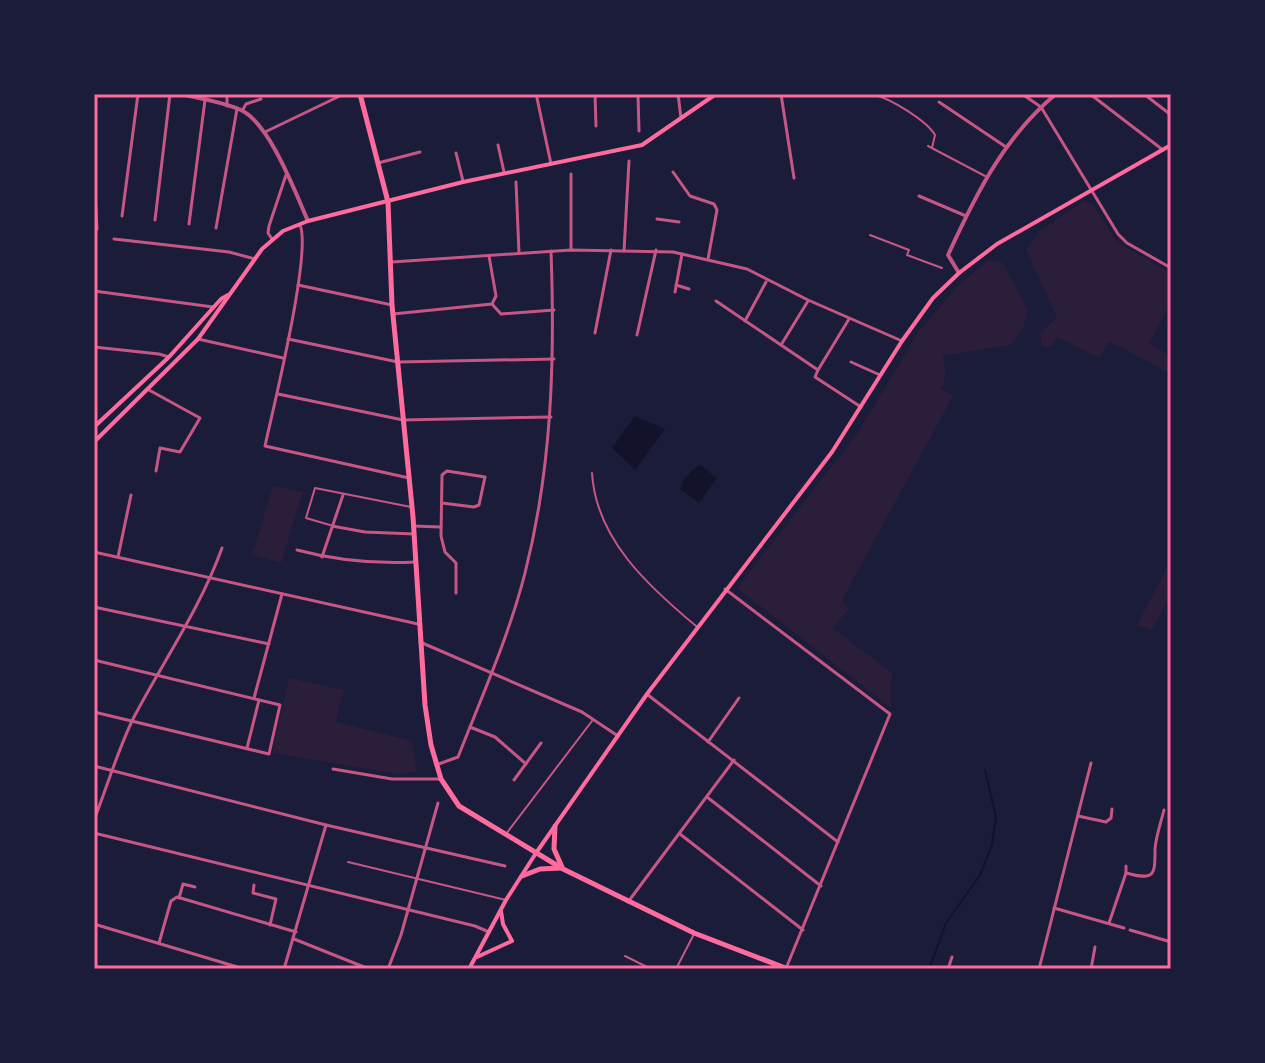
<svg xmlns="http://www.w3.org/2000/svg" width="1265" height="1063" font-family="'Source Sans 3',sans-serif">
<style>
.green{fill:#2a1e3b}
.water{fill:#12122b}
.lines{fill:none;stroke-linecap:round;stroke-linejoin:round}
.stream{stroke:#12122b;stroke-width:2}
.service{stroke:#c65784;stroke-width:2}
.minor{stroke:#c65784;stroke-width:3}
.tertiary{stroke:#c65784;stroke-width:4}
.secondary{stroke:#ff6b9d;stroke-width:4}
.primary{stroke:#ff6b9d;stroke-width:5}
.neatline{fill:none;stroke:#ff6b9d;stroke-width:3}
</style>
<rect width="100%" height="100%" fill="#1b1b3a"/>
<g class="green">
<path d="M1084,201L1093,205L1117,242L1171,273V304L1149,343C1164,351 1171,355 1171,374L1109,341L1099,358L1057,337L1053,346L1043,347L1040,334L1057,317L1026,250L1040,231Z"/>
<polygon points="989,260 1003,263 1028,310 1023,329 1010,345 943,356 946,375 941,389 953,396 842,600 849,608 833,628 892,673 891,708 737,588 857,434 919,331 960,284"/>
<polygon points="273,486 303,492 281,563 252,555"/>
<polygon points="1171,560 1171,595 1152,630 1137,625"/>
<polygon points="289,678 344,690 336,722 412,741 417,772 397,774 272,753"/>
</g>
<g class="water">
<polygon points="635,416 665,429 635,470 612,448"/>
<path d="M700,465L717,478L699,503L680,489C682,480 692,469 700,465Z"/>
</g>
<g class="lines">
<g class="stream">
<polyline points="1170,223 1171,221"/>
<polyline points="929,969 946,923 980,875 992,845 996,817 985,770"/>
</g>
<g class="service">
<path d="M874,95C890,98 927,121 935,135L932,148"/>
<polyline points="928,146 985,176"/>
<polyline points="870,235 909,250 907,255 942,268"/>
<path d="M592,473C596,539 648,586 696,626"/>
<polyline points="330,525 306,518 315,488 411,507"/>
<polyline points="506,834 592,721"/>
<polyline points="348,862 506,900"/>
<polyline points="625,956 651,969"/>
<polyline points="676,969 694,934"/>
</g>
<g class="minor">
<polyline points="595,94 596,126"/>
<polyline points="638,94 639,131"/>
<polyline points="678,94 681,118"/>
<polyline points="781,94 794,178"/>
<polyline points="1022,94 1041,107 1118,234 1127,243 1171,268"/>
<polyline points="1090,94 1163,150"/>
<polyline points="1144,94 1171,115"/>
<polyline points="537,98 551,164"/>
<polyline points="939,102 1006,147"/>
<polyline points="227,106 227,94"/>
<polyline points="242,111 246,104 261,99"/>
<polyline points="265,132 344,94"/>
<polyline points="498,145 504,172"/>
<polyline points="456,153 463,181"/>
<polyline points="378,163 420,152"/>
<polyline points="673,172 690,196 714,204 717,210 708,259"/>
<polyline points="94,177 97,229 94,229"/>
<polyline points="516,182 519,253"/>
<polyline points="919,196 966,216"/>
<polyline points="122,216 138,94"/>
<polyline points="657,219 679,222"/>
<polyline points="155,220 170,94"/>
<polyline points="189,224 205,100"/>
<path d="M300,225C312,252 273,409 265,446L409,478"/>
<polyline points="216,228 237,109"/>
<polyline points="114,239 229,252 255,259"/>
<polyline points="272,239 268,233 269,226 286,175"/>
<polyline points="571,250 571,174"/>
<polyline points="624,251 629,161"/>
<polyline points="392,262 571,250 673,252 747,269 808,300 902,341"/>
<polyline points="298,285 392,305"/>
<polyline points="676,285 689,289"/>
<polyline points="94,291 213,307"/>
<polyline points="675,292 682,254"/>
<polyline points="716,301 818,370 815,377 861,407"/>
<polyline points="492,304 501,314 554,310"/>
<polyline points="393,314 492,304 496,296 489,256"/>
<polyline points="745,321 766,282"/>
<polyline points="595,333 611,250"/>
<polyline points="637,335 656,250"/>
<polyline points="198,339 283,358"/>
<polyline points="288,339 398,362 554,359"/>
<polyline points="781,345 808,301"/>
<polyline points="94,347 159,354 169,357"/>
<polyline points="851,362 880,375"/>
<polyline points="818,370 849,319"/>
<polyline points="149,390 200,418 180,452 160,448 156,471"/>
<polyline points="278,394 403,420 551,417"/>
<polyline points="442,503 474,507 479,505 485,477 447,471 442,475 441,536 445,552 456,563 456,593"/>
<polyline points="332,526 365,532 414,534"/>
<polyline points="413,526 440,527"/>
<path d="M297,550C338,561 374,564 415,562"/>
<polyline points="94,552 418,624"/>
<polyline points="118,557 131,495"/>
<polyline points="322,557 343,495"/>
<polyline points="725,589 890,714 787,966"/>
<polyline points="94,607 269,644"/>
<polyline points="420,642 582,712 618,736"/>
<polyline points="94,660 280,705 269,754 94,712"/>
<polyline points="648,695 838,842"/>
<polyline points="254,698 282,594"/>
<polyline points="470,727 495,737 526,764"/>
<polyline points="708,742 739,698"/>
<polyline points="247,748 259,700"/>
<path d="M436,765L458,757C482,696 509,636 525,573C552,467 555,360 551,251"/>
<polyline points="94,766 326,825 505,866"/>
<polyline points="333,769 392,779 441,779"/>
<polyline points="514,780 541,743"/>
<polyline points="707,797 821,886"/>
<polyline points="1078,816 1106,822 1111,818 1112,809"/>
<path d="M94,820C107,787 118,749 134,717C164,660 200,609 222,548"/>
<polyline points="94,833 475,926 489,932"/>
<polyline points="680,834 803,930"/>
<path d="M1126,873C1155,881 1155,875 1155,849C1156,836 1161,822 1164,810"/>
<polyline points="254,885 253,893 276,899 270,925"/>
<polyline points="179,898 183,884 195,887"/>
<polyline points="628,902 734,760"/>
<polyline points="1054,908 1124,928"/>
<polyline points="1109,923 1126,873 1126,866"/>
<polyline points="94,924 244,969"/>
<polyline points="1130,930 1171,942"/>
<polyline points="294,939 369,969"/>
<polyline points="159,943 171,901 177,897 296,932"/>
<polyline points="94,966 105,969"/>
<polyline points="284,969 326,825"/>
<polyline points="388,969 401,935 438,803"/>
<polyline points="948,969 952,957"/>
<polyline points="1039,969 1091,763"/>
<polyline points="1091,969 1095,947"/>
</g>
<g class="tertiary">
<path d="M181,94C201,99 223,102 241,110C270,124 295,192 308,221"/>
<path d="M959,273L948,255C976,194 1004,137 1056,94"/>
</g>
<g class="secondary">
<polyline points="94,427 169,357 221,299 228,295"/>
<polyline points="94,442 198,339 262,249 283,231 308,221 463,182 642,145 716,94"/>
<polyline points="477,957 512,941 503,924 501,911"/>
<polyline points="469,969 506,900 536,853 647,694 832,452 902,341 933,298 959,273 997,244 1171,145"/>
</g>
<g class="primary">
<polyline points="360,94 388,202 392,305 413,517 425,705 431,745 441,779 459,806 563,869 694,933 788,969"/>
<polyline points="555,826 554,849 562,867"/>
<polyline points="522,876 540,869 561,868"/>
</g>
</g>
<rect width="1265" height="1063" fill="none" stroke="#1b1b3a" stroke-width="192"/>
<rect x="96" y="96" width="1073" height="871" class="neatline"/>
</svg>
